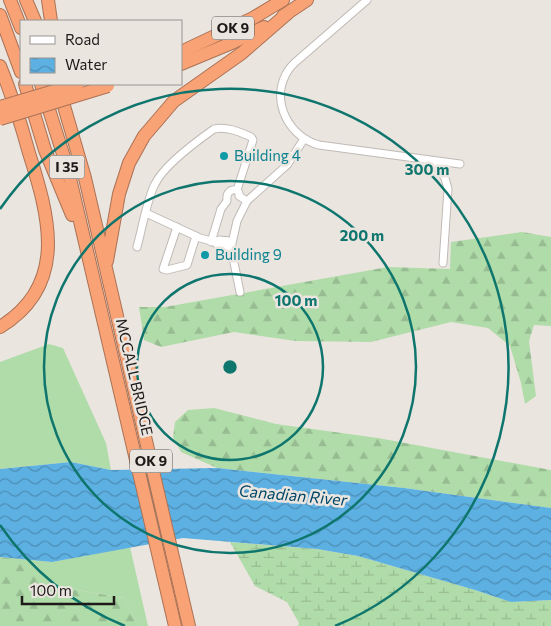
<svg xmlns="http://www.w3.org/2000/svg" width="551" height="626" font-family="Commissioner,sans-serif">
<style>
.grass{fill:#b0dca9}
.forest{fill:url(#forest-firs)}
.wetland{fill:url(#wetland-marsh)}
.water{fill:url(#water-waves)}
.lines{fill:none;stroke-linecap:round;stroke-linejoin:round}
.street-casing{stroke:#c0bab6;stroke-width:9}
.highway-casing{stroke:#ab7255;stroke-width:14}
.street{stroke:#fff;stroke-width:7}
.highway{stroke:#f8a275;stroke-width:12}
.highway-bridge-casing{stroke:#ab7255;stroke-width:14;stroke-linecap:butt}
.highway-bridge{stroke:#f8a275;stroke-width:12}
.ring{fill:none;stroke:#0f766e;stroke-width:2.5}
.culture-dot{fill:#0f9aa8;stroke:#ebe5e0;stroke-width:2}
.labels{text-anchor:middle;stroke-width:5;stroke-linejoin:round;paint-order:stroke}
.shield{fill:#ebe5e0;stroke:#5b5755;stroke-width:1}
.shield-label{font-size:14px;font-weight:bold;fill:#1d1a19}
.culture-label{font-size:15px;fill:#0d838f;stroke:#ebe5e0;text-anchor:start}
.street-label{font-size:15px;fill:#1d1a19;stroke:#ebe5e0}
.water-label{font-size:16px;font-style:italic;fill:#004767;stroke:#ebe5e0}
.centre{fill:#0f766e;stroke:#ebe5e0;stroke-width:2.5}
.ring-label{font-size:15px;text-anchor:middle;font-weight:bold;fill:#0f766e;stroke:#ebe5e0;stroke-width:5;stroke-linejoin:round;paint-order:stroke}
</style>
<defs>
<pattern id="forest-firs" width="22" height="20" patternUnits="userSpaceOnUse" patternTransform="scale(1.25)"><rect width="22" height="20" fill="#b0dca9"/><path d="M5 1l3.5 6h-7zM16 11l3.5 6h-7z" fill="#97bc91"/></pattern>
<pattern id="wetland-marsh" width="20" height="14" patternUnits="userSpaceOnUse" patternTransform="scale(1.25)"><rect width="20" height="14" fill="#b0dca9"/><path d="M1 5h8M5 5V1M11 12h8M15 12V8" fill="none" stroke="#97bc91"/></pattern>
<pattern id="water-waves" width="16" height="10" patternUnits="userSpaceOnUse" patternTransform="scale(1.25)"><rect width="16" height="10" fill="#5db0e2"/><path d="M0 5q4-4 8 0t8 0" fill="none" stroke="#4c8eb6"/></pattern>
</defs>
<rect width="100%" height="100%" fill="#ebe5e0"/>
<g class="grass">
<polygon points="49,344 63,348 106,443 111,470 71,462 0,469 0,362"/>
<polygon points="130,547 148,626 138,626 124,598 53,586 32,560 52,562"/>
</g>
<g class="forest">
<polygon points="522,232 551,237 551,326 534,325 529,341 536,396 525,404 521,383 510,346 488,328 451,322 371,342 296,341 234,332 161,347 144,340 139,307 165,307 388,267 450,269 451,242"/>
<polygon points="214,408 276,424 378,438 551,470 551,508 404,488 217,468 181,452 173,437 175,422 188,410"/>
<polygon points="0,557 32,560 53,586 124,598 138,626 0,626"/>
</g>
<polygon class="wetland" points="230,542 317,549 358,556 475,590 511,602 551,600 551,626 298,626 299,623 287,602 255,586"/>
<polygon class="water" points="71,462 111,470 217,468 404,488 551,508 551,600 511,602 475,590 358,556 317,549 183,538 52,562 0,557 0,469"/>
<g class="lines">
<defs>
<g id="street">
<path d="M367,0L299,59C294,63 289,68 286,74C271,102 289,137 319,145L460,164"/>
<polyline points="433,161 445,178 448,189 443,263"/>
<polyline points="146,213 200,238 215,242 218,246 231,248"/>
<polyline points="177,227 163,269 167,270 187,265 196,236"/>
<path d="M211,242L221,209L227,201C226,194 229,189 237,190"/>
<polyline points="215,242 219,240 231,241"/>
<path d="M137,247C142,229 147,199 155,184C164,165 197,141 214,129C226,126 240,132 251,137L253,140L237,190L239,193V196L247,201"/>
<polyline points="240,292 231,248 237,221 247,201 287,165 304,139"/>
</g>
<g id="highway">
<polyline points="10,0 21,28"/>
<polyline points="26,0 35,21"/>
<polyline points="48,0 51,21"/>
<polyline points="0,15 21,72"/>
<polyline points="283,16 307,0"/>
<polyline points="181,52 253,18 283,0"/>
<polyline points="181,64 234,42 264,27"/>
<path d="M0,66C12,95 21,124 29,153C49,216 69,285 0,327"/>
<polyline points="25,84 45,150 72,215"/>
<polyline points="41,84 68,170 175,626"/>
<polyline points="59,89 85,178 189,626"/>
<polyline points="107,261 119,194 129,163 144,136 174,101 242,53 288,13"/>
</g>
</defs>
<use href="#street" class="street-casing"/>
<use href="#highway" class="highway-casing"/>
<use href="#street" class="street"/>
<use href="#highway" class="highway"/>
<defs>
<g id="highway-bridge">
<polyline points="0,107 78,84"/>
<polyline points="0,119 108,86"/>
</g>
</defs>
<use href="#highway-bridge" class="highway-bridge-casing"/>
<use href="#highway-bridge" class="highway-bridge"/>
</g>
<g class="ring">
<circle cx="230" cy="367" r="93"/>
<circle cx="230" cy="367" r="186"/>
<path d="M125 626A279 279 0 0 1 0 525M0 209A279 279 0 1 1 335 626"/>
</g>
<g class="culture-dot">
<circle cx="224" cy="156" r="5"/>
<circle cx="205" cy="255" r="5"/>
</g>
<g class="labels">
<g class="shield">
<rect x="212" y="16.5" width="42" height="23" rx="4"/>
<rect x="49.5" y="155.5" width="35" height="23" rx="4"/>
<rect x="130" y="449.5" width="42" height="23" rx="4"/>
</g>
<g class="shield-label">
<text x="233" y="33">OK 9</text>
<text x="67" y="172">I 35</text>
<text x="151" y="466">OK 9</text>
</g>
<g class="culture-label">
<text x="234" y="161">Building 4</text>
<text x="215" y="260">Building 9</text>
</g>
<g class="street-label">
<text transform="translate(134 377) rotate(77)" y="5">MCCALL BRIDGE</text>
</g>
<g class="water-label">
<text transform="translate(293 495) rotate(5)" y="6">Canadian River</text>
</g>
</g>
<circle cx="230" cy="367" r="8" class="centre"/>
<g class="ring-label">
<text x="427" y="175">300 m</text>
<text x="362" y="241">200 m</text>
<text x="296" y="306">100 m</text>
</g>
<rect x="20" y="20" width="162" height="65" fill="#ebe5e0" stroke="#999490"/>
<rect x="30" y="36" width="25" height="8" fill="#ffffff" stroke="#999490"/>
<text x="65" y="45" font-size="15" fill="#1d1a19">Road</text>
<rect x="30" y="58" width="25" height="15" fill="url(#water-waves)" stroke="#999490"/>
<text x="65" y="70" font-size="15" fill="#1d1a19">Water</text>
<path d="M22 596v8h92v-8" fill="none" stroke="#1d1a19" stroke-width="2.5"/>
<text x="30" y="596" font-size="15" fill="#1d1a19" stroke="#ebe5e0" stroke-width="4" paint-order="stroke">100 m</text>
</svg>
